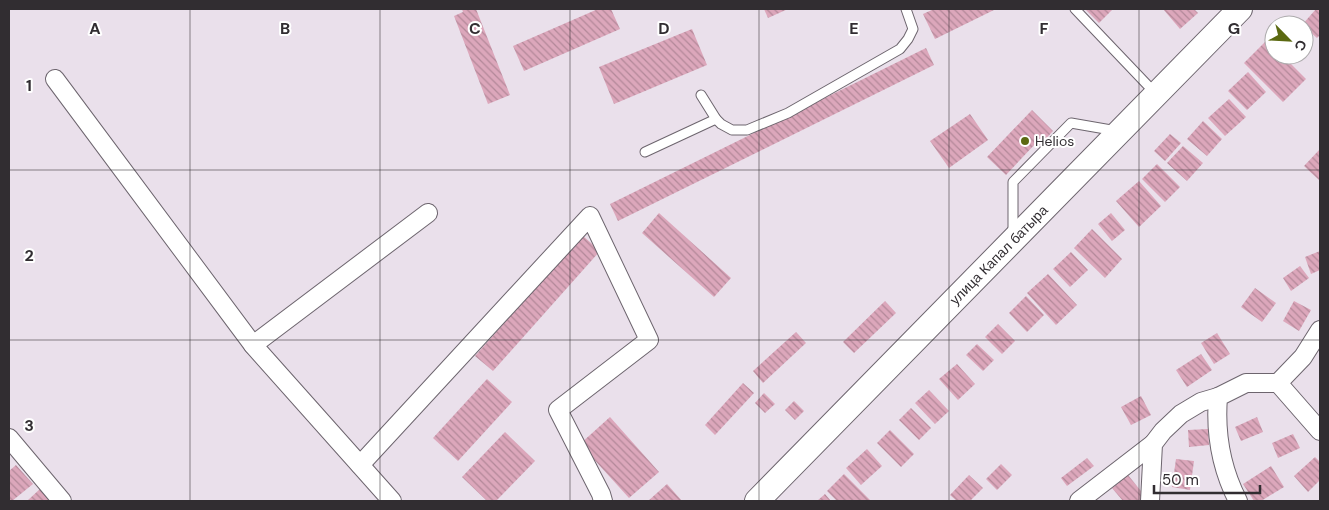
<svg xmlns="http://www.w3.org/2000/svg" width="1329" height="510" font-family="'DM Sans',sans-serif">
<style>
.building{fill:url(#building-back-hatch)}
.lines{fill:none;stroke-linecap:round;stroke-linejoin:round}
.service-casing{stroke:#6d656e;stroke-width:11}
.minor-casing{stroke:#6d656e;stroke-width:20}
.secondary-casing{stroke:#6d656e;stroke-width:26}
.service{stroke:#fff;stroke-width:9}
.minor{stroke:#fff;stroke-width:18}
.secondary{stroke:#fff;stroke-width:24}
.grid{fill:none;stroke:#312d31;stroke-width:1;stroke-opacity:0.55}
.poi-dot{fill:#5b6911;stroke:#fff;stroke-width:2}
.labels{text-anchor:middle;stroke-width:4;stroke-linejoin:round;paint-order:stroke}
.poi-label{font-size:14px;fill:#312d31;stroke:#fff;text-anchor:start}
.street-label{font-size:14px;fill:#312d31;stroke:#fff}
.grid-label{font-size:16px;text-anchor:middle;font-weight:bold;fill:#312d31;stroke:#fff;stroke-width:4;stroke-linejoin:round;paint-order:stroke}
</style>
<defs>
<pattern id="building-back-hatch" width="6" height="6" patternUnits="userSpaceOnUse" patternTransform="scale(1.25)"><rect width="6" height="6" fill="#dca7bb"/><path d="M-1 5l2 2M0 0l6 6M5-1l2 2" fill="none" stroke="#b38899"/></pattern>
</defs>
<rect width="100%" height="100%" fill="#eae0eb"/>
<g class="building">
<polygon points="462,9 476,9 510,95 488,104 454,16 463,12"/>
<polygon points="598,9 611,9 620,29 524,71 513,46"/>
<polygon points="764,9 788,9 768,18"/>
<polygon points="934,9 996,9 935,39 923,14"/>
<polygon points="1085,9 1113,9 1099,23"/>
<polygon points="1163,9 1194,9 1198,13 1180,29"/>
<polygon points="1316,9 1320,10 1320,35 1317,38 1302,25"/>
<polygon points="692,29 707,65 614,104 599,67"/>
<polygon points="1267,40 1274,47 1274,55 1282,55 1306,79 1283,102 1244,63"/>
<polygon points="926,48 934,65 618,221 610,204"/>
<polygon points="1289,55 1303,55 1295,62"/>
<polygon points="1248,72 1266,92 1247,110 1228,91"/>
<polygon points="1229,99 1246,117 1225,136 1208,118"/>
<polygon points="1032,110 1053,131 1040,145 1037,142 1006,175 987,157"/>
<polygon points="970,114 988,140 949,168 930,141"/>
<polygon points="1203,121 1222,139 1207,156 1187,139"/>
<polygon points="1170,134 1181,143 1165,161 1154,151"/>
<polygon points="1183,146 1203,163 1187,181 1167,163"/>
<polygon points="1320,149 1320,181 1304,166"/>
<polygon points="1157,164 1180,187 1165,202 1142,179"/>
<polygon points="1139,181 1161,206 1139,227 1116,201"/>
<polygon points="659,213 731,278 714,297 642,233"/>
<polygon points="1111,213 1125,230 1112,241 1098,224"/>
<polygon points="1092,229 1122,259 1105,278 1074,248"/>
<polygon points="582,235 600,251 493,371 475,356"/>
<polygon points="1320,251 1320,270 1311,274 1305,257"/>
<polygon points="1071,252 1088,270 1070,287 1053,269"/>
<polygon points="1300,266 1309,278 1291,291 1283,278"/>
<polygon points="1048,274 1077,305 1056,325 1027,293"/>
<polygon points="1255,288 1276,303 1262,322 1241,307"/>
<polygon points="1026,296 1044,315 1027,332 1009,313"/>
<polygon points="885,301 896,313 854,353 843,342"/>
<polygon points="1294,301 1311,310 1299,331 1283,321"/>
<polygon points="998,324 1015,341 1002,354 985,337"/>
<polygon points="796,332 806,343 763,383 753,371"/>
<polygon points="1217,333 1230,354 1214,364 1201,343"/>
<polygon points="977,344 994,360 983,371 966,355"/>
<polygon points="1201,354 1212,370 1187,387 1176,370"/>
<polygon points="957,364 975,384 958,400 939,379"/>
<polygon points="487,379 512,402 458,461 433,438"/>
<polygon points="743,383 754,393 715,435 705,425"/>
<polygon points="929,390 949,411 935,424 915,403"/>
<polygon points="764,393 775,404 765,413 755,403"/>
<polygon points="1141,396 1151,415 1131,425 1121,407"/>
<polygon points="794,401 804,411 795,420 785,410"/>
<polygon points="911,408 931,428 919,440 899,420"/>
<polygon points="610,417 659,472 629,498 580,444"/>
<polygon points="1257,417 1263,432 1241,441 1235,427"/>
<polygon points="1208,429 1209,445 1189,447 1188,430"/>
<polygon points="890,430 914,454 901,467 877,443"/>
<polygon points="505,432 535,461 496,501 487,501 462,477"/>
<polygon points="1293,434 1300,448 1278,458 1272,443"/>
<polygon points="867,449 882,466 861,485 846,468"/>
<polygon points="1315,457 1320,462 1320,480 1308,492 1294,476"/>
<polygon points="1087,458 1094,466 1067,486 1061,478"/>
<polygon points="1176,459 1194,461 1190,490 1172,487"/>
<polygon points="1001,464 1012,475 997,490 986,479"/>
<polygon points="16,465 33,484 12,501 9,501 9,471"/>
<polygon points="1271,466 1284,487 1261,501 1254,501 1243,484"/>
<polygon points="844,474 871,501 837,501 827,491"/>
<polygon points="969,475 983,488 970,501 957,501 950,495"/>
<polygon points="1128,475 1145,496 1138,501 1123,501 1112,488"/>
<polygon points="667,484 682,501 648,501"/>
<polygon points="41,488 53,501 27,501"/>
<polygon points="825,494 831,501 817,501"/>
</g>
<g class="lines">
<defs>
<g id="service">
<polyline points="1075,9 1156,94"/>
<polyline points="701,95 716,119 721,124 732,130 747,130 788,113 900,49 908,39 913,29 906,9"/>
<polyline points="645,152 716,119"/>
<polyline points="1013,235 1013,182 1071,123 1117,131"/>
</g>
<g id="minor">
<polyline points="55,79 253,345"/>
<polyline points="1320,330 1303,357 1278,383 1320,431"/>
<polyline points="9,438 62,501"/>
<polyline points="360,465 590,216 649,340 558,410 601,494 603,501"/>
<polyline points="392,501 253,345 428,213"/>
<polyline points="1079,501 1153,444"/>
<polyline points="1150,501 1153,444 1163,431 1181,414 1201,402 1218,397"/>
<path d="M1238,501C1221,468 1215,434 1218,397L1246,383H1278"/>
</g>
<g id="secondary">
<path id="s1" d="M757,501L1240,9"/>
</g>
</defs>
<use href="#service" class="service-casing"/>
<use href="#minor" class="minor-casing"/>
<use href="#secondary" class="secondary-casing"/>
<use href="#service" class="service"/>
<use href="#minor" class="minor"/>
<use href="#secondary" class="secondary"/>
</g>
<path class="grid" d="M190,9V501M380,9V501M570,9V501M759,9V501M949,9V501M1139,9V501M9,170H1320M9,340H1320"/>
<circle class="poi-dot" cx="1025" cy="141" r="5"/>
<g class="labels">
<g class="poi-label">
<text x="1035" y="146">Helios</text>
</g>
<g class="street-label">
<text dy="5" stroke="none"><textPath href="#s1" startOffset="345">улица Капал батыра</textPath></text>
</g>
</g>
<g class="grid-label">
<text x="95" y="34">A</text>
<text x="285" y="34">B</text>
<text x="475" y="34">C</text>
<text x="664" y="34">D</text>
<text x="854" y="34">E</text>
<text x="1044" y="34">F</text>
<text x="1234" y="34">G</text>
<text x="29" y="91">1</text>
<text x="29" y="261">2</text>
<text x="29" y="431">3</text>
</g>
<rect width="1329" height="510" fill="none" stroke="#312d31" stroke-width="20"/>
<g transform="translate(1289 40) rotate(114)"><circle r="24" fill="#ffffff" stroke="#adabad"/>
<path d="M0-4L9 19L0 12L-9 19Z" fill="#5b6911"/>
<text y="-8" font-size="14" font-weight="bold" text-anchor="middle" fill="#312d31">С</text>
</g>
<path d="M1154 485v8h106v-8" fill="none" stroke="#312d31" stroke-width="2.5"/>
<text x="1162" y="485" font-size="15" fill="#312d31" stroke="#ffffff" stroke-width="4" paint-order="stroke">50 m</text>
</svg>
